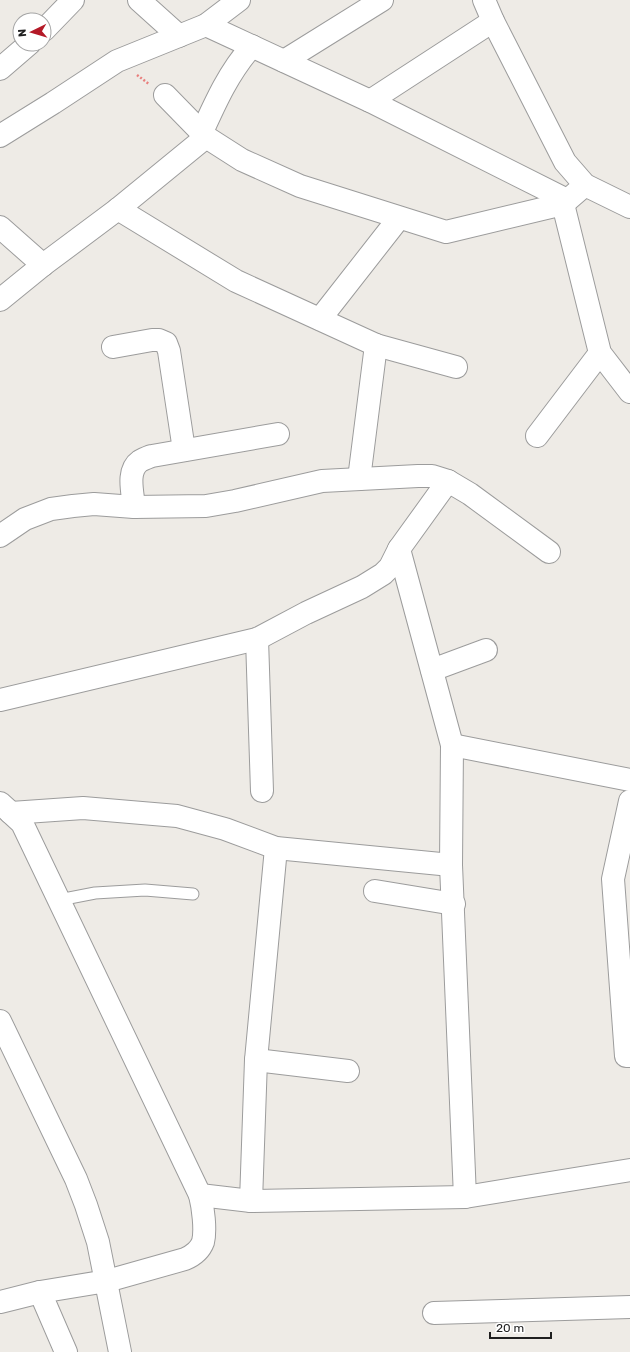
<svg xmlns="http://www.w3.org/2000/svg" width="630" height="1352" font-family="Rubik,sans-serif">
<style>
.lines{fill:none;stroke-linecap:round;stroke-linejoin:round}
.lane-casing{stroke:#9c9c9c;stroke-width:13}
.street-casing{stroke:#9c9c9c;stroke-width:24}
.path{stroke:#e87f7d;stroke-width:2.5;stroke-dasharray:2 2;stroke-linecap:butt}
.lane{stroke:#fff;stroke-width:11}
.street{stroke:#fff;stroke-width:22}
</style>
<rect width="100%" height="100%" fill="#eeebe6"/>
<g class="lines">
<defs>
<polyline id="lane" points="59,900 95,893 145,890 193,894"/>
<g id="street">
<polyline points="139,0 179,36"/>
<polyline points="484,0 493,21 565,162 585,185 630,207"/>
<polyline points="206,25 370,101 567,200"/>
<polyline points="44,30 73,0"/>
<polyline points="284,61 382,0"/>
<polyline points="0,69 29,44"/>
<polyline points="165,95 206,137 242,160 300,186 446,232 563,204 585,185"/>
<polyline points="370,101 493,21"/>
<path d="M202,132C216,101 229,72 252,46"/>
<polyline points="0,136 53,103 117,61 206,25 239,0"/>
<polyline points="563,204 600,353 630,392"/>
<polyline points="118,209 236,281 376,345 456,367"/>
<polyline points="0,227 43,265"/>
<polyline points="0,300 43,265 118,209 206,137"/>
<polyline points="320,319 399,218"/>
<polyline points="113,347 152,340 159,340 166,343 169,351 184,450"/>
<polyline points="537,436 600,353"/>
<polyline points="359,479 376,345"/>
<polyline points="448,481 470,494 549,552"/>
<path d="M134,507C133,493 126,471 140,461C144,459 148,457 152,456L278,434"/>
<polyline points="0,536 25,519 51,509 73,506 94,504 134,507 206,506 235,501 322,481 418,476 432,476 448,481 399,549 452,745 451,865 465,1197"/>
<polyline points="257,639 262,791"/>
<polyline points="432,670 486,650"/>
<polyline points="0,700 257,639 306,613 362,587 383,574 390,567 399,549"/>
<polyline points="452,745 630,780"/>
<polyline points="630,801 613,879 626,1056 630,1056"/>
<path d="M0,803L22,823L200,1195C203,1207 206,1230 203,1242C200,1250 192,1256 185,1259L107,1281L40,1292L0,1302"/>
<polyline points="11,813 83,808 177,816 225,829 276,848 451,865"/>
<polyline points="375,891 454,904"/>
<polyline points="0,1021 76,1179 86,1205 98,1242 120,1352"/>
<polyline points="256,1060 348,1071"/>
<polyline points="200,1195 251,1201 465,1197 630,1170"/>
<polyline points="251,1201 256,1060 276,848"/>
<polyline points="40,1292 66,1352"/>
<polyline points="434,1313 630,1307"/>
</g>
</defs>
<use href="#lane" class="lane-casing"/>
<use href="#street" class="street-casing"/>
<polyline class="path" points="137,75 149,84"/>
<use href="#lane" class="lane"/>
<use href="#street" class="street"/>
</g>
<g transform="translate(32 32) rotate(265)"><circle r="19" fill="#ffffff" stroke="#a5a5a5"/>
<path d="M0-3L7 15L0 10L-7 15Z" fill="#b41927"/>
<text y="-6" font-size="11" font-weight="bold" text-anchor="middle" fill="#1f1f1f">N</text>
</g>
<path d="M490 1332v6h61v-6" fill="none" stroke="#1f1f1f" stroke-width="2"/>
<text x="496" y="1332" font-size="12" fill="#1f1f1f" stroke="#ffffff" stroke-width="3" paint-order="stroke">20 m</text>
</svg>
